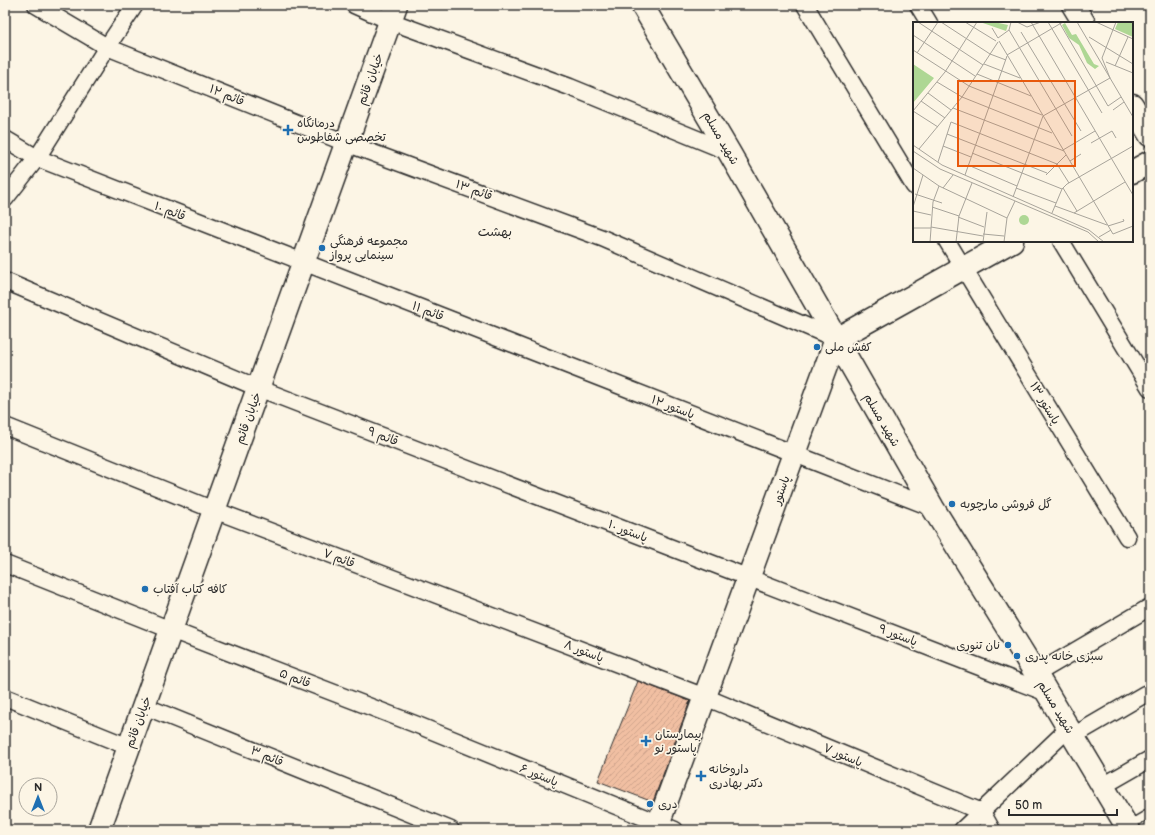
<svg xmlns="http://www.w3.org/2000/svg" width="1155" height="835" font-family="'Balsamiq Sans','Playpen Sans Arabic',sans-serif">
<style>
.building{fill:url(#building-hatch);stroke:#2b2b2b}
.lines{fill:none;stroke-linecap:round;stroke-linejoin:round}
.lane-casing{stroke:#2b2b2b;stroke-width:11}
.street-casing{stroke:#2b2b2b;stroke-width:19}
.secondary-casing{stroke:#2b2b2b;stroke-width:25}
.lane{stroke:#fcf5e5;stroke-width:8}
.street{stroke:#fcf5e5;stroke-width:16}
.secondary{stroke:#fcf5e5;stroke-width:22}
.poi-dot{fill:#1f6fb2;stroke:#fcf5e5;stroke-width:1.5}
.labels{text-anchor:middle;stroke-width:3.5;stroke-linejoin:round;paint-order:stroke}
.street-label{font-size:12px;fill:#2b2b2b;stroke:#fcf5e5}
.poi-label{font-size:12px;fill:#2b2b2b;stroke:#fcf5e5;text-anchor:start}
.neighbourhood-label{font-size:13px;fill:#2b2b2b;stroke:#fcf5e5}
.inset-road{fill:none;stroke:#a8a49b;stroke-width:1}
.view{fill:#e8590c;fill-opacity:0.15;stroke:#e8590c;stroke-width:2}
.inset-edge{fill:none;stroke:#2b2b2b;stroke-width:2}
</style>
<defs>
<pattern id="building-hatch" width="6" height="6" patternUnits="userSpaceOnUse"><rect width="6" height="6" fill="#f1bfa2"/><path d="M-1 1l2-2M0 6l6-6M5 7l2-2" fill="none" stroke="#cfa48c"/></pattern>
</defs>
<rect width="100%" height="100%" fill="#fcf5e5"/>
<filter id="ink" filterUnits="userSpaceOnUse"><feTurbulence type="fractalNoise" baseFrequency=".025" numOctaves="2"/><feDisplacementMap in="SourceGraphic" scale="8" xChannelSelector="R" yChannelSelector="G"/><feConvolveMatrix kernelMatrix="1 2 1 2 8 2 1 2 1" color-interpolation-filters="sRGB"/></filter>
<g filter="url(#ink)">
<polygon class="building" points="638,681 690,701 653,802 598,781"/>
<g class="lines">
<defs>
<polyline id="lane" points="1128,826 1150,813"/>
<g id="street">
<polyline points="36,5 107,47 346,143 602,238 836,339"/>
<polyline points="354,5 390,21 570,87 729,152"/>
<polyline points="805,5 914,186"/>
<polyline points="918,5 929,23"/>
<polyline points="5,139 37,158 933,508"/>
<polyline points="5,199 37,158 107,47 135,5"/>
<polyline points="947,241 1127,537"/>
<polyline points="1061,241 1150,388"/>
<polyline points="5,281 258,388 1047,693"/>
<polyline points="5,426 214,510 705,697 982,812 992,830"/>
<polyline points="5,564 171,630 420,726 675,830"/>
<polyline points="1036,674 1150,607"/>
<polyline points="5,697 129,747"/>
<polyline points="144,706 451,830"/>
<polyline points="1073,736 1145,694"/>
<polyline points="1103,786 1150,759"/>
<polyline points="962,830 1068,729"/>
</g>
<g id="secondary">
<polyline points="642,5 729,152 933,508 1036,674 1129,830"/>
<polyline points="1073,5 1084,23"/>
<polyline points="1132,105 1150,135"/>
<polyline points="1132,172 1150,162"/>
<polyline points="99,830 396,5"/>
<polyline points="656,830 836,339 1012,241"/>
</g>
</defs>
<use href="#lane" class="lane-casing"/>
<use href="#street" class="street-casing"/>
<use href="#secondary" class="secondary-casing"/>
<use href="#lane" class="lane"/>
<use href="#street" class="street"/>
<use href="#secondary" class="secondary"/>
</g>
</g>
<g class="poi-dot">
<path d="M286 124h4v4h4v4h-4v4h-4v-4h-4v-4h4z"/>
<circle cx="322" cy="248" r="4"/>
<circle cx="817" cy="347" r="4"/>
<circle cx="952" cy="504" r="4"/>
<circle cx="145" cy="589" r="4"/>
<circle cx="1008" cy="645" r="4"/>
<circle cx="1017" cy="656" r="4"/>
<path d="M644 735h4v4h4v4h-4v4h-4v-4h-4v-4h4z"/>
<path d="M699 770h4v4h4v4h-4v4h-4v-4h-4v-4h4z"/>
<circle cx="650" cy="804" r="4"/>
</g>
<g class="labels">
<g class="street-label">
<text transform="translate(370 79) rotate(-70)" y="4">خیابان قائم</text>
<text transform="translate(227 95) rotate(22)" y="4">قائم ۱۲</text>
<text transform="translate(721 138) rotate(60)" y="4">شهید مسلم</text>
<text transform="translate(474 190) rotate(20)" y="4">قائم ۱۳</text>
<text transform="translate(170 211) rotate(21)" y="4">قائم ۱۰</text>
<text transform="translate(428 311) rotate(21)" y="4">قائم ۱۱</text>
<text transform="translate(1045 403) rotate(59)" y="4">پاستور ۱۳</text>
<text transform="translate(673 407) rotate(21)" y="4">پاستور ۱۲</text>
<text transform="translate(248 418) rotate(-70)" y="4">خیابان قائم</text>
<text transform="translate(882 420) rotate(60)" y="4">شهید مسلم</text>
<text transform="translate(383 436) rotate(21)" y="4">قائم ۹</text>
<text transform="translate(781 490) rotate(-70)" y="4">پاستور</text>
<text transform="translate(628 531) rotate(21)" y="4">پاستور ۱۰</text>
<text transform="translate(339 558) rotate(21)" y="4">قائم ۷</text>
<text transform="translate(898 635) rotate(21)" y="4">پاستور ۹</text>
<text transform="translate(584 651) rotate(21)" y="4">پاستور ۸</text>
<text transform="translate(295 678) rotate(21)" y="4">قائم ۵</text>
<text transform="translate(1056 707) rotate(59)" y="4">شهید مسلم</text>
<text transform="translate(138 722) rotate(-70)" y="4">خیابان قائم</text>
<text transform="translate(843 755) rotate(23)" y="4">پاستور ۷</text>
<text transform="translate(267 756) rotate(22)" y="4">قائم ۳</text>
<text transform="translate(539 775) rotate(22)" y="4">پاستور ۶</text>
</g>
<g class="poi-label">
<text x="297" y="127">درمانگاه<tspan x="297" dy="14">تخصصی شفاطوس</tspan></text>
<text x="330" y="245">مجموعه فرهنگی<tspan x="330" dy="14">سینمایی پرواز</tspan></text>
<text x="825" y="351">کفش ملی</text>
<text x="960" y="508">گل فروشی مارچوبه</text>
<text x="153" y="593">کافه کتاب آفتاب</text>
<text x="1000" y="649" text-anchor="end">نان تنوری</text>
<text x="1025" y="660">سبزی خانه پدری</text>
<text x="655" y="738">بیمارستان<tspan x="655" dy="14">پاستور نو</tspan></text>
<text x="709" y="773">داروخانه<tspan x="709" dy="14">دکتر بهادری</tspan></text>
<text x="658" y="808">دری</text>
</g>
<g class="neighbourhood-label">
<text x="495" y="236">بهشت</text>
</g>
</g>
<g transform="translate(913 22)">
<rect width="220" height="220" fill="#fcf5e5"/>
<path d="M205,0H220V15L202,7ZM0,42L21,56L0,81Z" fill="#aed794"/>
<path d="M106 198a5 5 0 1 1 10 0a5 5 0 1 1-10 0Z" fill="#aed794"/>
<path d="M67,0H81L95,3L93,9ZM152,1L159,13L163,12L181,42L186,44L182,47L174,41L166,23L156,16L149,3Z" fill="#aed794"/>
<path class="inset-road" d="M5,0L70,43M28,0L77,32L93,38M52,0L83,19M98,0L96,8L159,114M104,0L114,5L128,0M118,0L220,173M135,0L189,91M146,0L195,84L208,75M164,0L220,95M183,0L220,17M79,6L85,16L96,8M108,10L168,109M0,13L62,54M176,15L220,42M86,19L200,212L220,204M0,28L56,64L129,93M4,31L25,0M94,33L150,0M193,40L220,51M71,42L107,56M202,44L215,15M64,52L118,74M24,60L49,75L139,111M15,71L38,88M8,79L32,96M40,86L151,129M200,88L211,80M0,89L32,50L64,0M0,89L25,105M34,112L134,151M178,121L199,109L203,116M0,123L29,143L176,208L191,220M30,124L58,135M6,127L49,75L85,20M150,128L182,109M0,129L27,147L175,210L186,220M59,131L149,167M157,139L168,132M25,140L38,100L144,142L156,161M55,143L104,164M0,146L26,164L94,196M52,153L94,34M133,153L153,133M30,166L40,153M103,166L143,181M150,166L164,189M2,172L29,181M100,175L130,94L197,56L189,36L203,0M142,184L194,203M0,185L10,153M19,185L46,194M0,189L18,193M139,191L149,167L154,162L220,124M161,191L212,160M45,195L71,205M195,204L211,199L210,197M18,205L70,214M0,206H18M70,212L91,214M186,215L198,208M17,220L20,180L26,164M43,220L46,194L59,161M70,220L74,190M91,220L94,196L102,179"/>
<path class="view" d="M45,59H162V144H45Z"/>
<rect width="220" height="220" class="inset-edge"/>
</g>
<rect width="1155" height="835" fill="none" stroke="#fcf5e5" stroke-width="20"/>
<rect x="10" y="10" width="1135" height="815" fill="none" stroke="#2b2b2b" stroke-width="1.5" filter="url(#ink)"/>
<g transform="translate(38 797)"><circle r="19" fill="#fcf5e5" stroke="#a8a49b"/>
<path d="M0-3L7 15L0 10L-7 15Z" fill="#1f6fb2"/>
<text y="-6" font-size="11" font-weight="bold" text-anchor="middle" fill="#2b2b2b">N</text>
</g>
<path d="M1009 809v6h108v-6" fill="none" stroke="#2b2b2b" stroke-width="2"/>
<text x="1015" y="809" font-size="12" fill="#2b2b2b" stroke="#fcf5e5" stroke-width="3" paint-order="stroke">50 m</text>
</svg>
